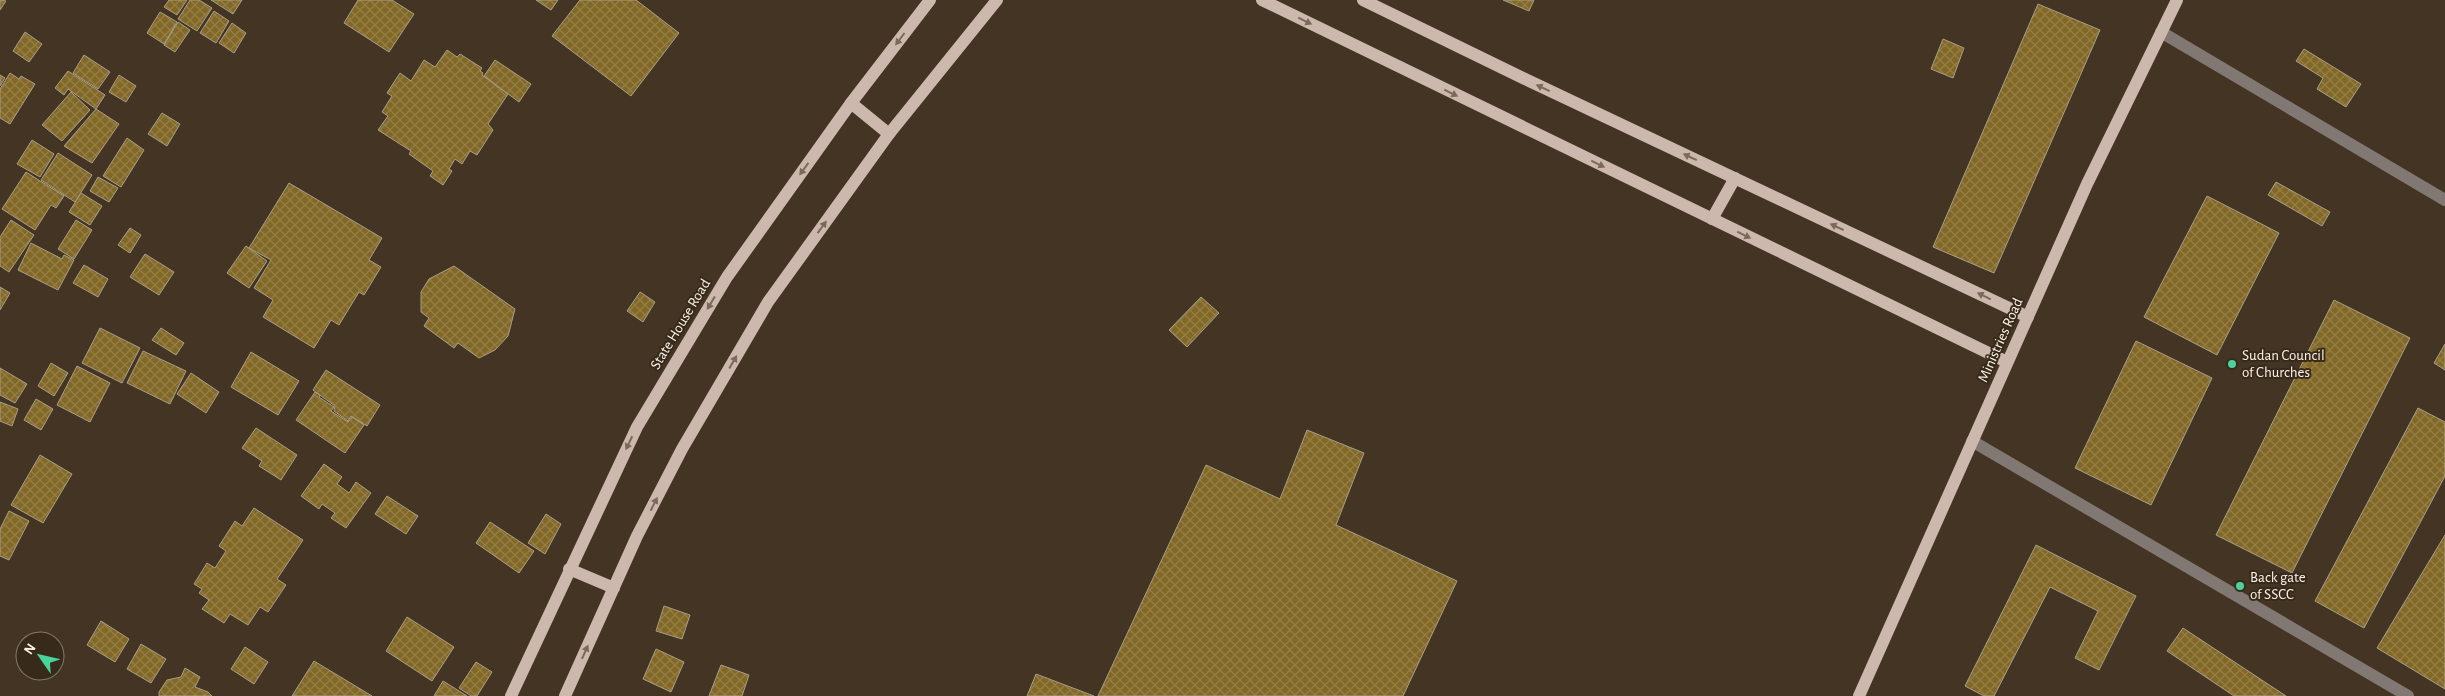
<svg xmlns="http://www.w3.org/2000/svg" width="2445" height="696" font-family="'Alegreya Sans',sans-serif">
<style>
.building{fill:url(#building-cross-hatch);stroke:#a89e88}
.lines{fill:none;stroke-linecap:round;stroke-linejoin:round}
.minor{stroke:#827873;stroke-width:12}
.major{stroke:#cdb8ad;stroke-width:12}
.oneway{fill:#7b6a5c}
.poi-dot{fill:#49d49d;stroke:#382a1a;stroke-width:2}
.labels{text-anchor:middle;stroke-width:4;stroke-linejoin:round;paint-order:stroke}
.street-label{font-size:15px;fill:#fcf3e9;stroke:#382a1a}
.poi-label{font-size:15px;fill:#fcf3e9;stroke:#382a1a;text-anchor:start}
</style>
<defs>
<pattern id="building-cross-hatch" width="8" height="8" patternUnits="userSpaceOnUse" patternTransform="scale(1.25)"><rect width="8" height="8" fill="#826826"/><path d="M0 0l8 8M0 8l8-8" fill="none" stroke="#957e46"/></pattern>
</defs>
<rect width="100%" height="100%" fill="#433424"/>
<g class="building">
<polygon points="0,0 6,1 0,10"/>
<polygon points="169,0 187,0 177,15 164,7"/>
<polygon points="190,0 199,0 212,8 197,31 178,19"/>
<polygon points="211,0 242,0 233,14"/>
<polygon points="358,0 392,0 414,14 389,52 344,23"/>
<polygon points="536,0 558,0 551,10"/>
<polygon points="580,0 636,0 679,33 631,96 552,36"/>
<polygon points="1503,0 1534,0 1529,11"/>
<polygon points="2038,4 2100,30 1994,273 1933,247"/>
<polygon points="214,11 229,21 216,43 200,33"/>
<polygon points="160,12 177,22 164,44 147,33"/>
<polygon points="178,22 190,30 175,52 164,45"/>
<polygon points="232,23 246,33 234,53 219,43"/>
<polygon points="25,32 42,44 29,62 13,51"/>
<polygon points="1943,39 1964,48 1953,78 1931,69"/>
<polygon points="2304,49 2361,84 2346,107 2317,89 2323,78 2296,61"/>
<polygon points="447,50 457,57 460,54 482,68 480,71 483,73 482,75 508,94 488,124 493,130 477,155 470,151 462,164 455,159 449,169 452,171 443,185 430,176 433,171 409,154 411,151 378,130 388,116 382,112 392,96 387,93 400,73 411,81 424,60 435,67"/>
<polygon points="84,55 110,72 98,89 73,73"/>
<polygon points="495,60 531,84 519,102 484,76"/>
<polygon points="68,71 105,95 96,109 68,89 64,95 55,88"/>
<polygon points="10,73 19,79 21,76 35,84 10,124 0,118 0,89"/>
<polygon points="0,75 5,78 0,86"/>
<polygon points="119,75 136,86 126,102 109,92"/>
<polygon points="71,92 90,110 62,141 42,125"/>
<polygon points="96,109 119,124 92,163 64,146"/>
<polygon points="162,113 180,124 167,146 148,134"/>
<polygon points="127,138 144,150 121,187 103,176"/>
<polygon points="32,140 54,154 40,177 17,164"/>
<polygon points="58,153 92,175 75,202 41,180"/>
<polygon points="26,172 64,196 56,208 51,205 35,230 2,209"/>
<polygon points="98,177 118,188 109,202 90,191"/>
<polygon points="2276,182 2330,212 2322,226 2268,195"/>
<polygon points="289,183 382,238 369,260 381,267 364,295 359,292 339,325 331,320 314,348 263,317 273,300 254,288 271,260 249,248"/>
<polygon points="81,193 102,206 90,225 69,212"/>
<polygon points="2207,196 2279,233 2217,355 2144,317"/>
<polygon points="11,220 34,235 9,272 0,266 0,237"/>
<polygon points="76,220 92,230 74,259 58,249"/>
<polygon points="130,228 141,235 130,253 118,245"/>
<polygon points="31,243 62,259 64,255 74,260 58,290 18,270"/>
<polygon points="246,246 267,261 249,288 227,273"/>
<polygon points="145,254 174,272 159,295 130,277"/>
<polygon points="84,265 108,279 98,297 73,283"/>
<polygon points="454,266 515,309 508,336 495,350 479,358 458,343 454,348 424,326 429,318 421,312 421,292 429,279"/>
<polygon points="0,287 10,293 0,310"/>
<polygon points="640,292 655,302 643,322 627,311"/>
<polygon points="1201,297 1219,313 1187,347 1169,330"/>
<polygon points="2334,300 2410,338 2292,573 2216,535"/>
<polygon points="100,328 140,348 122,383 82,363"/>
<polygon points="161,328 184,343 176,355 152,340"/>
<polygon points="2136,341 2212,378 2151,505 2075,468"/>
<polygon points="2445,344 2445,370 2434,363"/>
<polygon points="143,351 186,371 170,404 127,383"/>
<polygon points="251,352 299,381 278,415 231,387"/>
<polygon points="51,363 68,373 54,396 38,386"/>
<polygon points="77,366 110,383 90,422 57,405"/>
<polygon points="0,368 27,384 15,403 0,395"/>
<polygon points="326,370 380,405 367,426 351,416 348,421 334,411 335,406 313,390"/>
<polygon points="191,373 219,392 206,413 177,394"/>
<polygon points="315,392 320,395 319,397 334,407 331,411 348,422 352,417 364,425 345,453 296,420"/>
<polygon points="36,399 53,409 41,430 24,420"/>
<polygon points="0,402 18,409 12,426 0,421"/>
<polygon points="2418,408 2445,422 2445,476 2364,628 2315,601"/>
<polygon points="256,428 297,455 281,480 259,466 262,461 242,448"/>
<polygon points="1307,430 1364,453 1336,525 1457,581 1403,696 1098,696 1206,465 1280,499"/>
<polygon points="40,455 72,474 43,523 11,505"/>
<polygon points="324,464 342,477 337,484 349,493 356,482 371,493 346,528 331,518 335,513 322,504 319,509 301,496"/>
<polygon points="387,496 418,516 406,534 375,514"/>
<polygon points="254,508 303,540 277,579 286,585 268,612 260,607 248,625 230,614 224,623 202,609 209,600 199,593 202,589 194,584 207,563 215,568 226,551 219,546 235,521 242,526"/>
<polygon points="9,511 29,521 9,560 0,556 0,529"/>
<polygon points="546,514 561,524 545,554 528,543"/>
<polygon points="490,522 534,551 519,573 476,543"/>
<polygon points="2445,535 2445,689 2377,648"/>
<polygon points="2036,545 2136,596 2099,670 2075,658 2098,611 2050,587 1994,696 1984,696 1965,686"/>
<polygon points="664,606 690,615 682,639 656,631"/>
<polygon points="407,617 454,647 432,681 386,651"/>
<polygon points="101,621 129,639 115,662 87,645"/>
<polygon points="2183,628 2286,696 2234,696 2167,651"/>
<polygon points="141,644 166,659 151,683 127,669"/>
<polygon points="245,647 268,662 254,684 231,669"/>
<polygon points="656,649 684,662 671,692 643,679"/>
<polygon points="314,661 372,696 292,696"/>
<polygon points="476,662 492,672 477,696 471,696 459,688"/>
<polygon points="721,665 749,675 742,696 709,696"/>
<polygon points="185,668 200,677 195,687 208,692 212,696 159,696 159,692 167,680 181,677"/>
<polygon points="1036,674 1094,696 1027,696"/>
<polygon points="443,681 467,696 434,696"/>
</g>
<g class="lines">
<g class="minor">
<polyline points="2161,32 2445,200"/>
<polyline points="1972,441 2408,696"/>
</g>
<g class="major">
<polyline points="1262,0 2007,362"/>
<polyline points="1363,0 1525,79 2028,317"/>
<polyline points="851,103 889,134"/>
<polyline points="1712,219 1735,178"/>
<polyline points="569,569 614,588"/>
<polyline points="511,696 637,427 727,277 851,103 930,0"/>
<polyline points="565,696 637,536 682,449 768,302 889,134 997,0"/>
<polyline points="1859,696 2087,184 2177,0"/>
</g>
</g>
<defs><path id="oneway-solid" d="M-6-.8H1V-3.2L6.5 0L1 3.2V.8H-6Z" transform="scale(1.25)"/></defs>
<g class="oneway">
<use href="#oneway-solid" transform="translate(1305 21) rotate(26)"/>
<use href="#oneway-solid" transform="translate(900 39) rotate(127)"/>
<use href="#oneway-solid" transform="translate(1543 88) rotate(-155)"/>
<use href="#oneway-solid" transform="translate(1451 93) rotate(26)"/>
<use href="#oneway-solid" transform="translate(1690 157) rotate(-155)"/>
<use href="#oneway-solid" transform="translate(1598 164) rotate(26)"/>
<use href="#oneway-solid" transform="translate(804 169) rotate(126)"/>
<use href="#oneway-solid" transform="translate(822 227) rotate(-54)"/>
<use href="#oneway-solid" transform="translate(1837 227) rotate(-155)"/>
<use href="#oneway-solid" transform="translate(1744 235) rotate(26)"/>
<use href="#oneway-solid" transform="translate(1984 296) rotate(-154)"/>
<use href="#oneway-solid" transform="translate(711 303) rotate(121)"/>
<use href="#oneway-solid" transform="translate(733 362) rotate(-60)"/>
<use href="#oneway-solid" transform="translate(629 443) rotate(116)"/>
<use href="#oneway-solid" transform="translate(654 504) rotate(-63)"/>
<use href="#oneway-solid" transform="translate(585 652) rotate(-66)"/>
</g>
<g class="poi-dot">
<circle cx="2232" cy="364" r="5"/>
<circle cx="2240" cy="586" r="5"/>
</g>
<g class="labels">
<g class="street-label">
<text transform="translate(680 324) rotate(-59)" y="5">State House Road</text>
<text transform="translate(2000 340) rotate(-66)" y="5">Ministries Road</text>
</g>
<g class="poi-label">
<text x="2242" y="360">Sudan Council<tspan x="2242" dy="17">of Churches</tspan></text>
<text x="2250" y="582">Back gate<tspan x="2250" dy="17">of SSCC</tspan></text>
</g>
</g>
<g transform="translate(40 656) rotate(304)"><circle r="24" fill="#382a1a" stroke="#867a6d"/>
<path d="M0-4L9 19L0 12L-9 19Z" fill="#49d49d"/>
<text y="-8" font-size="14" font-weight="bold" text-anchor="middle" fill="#fcf3e9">N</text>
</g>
</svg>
